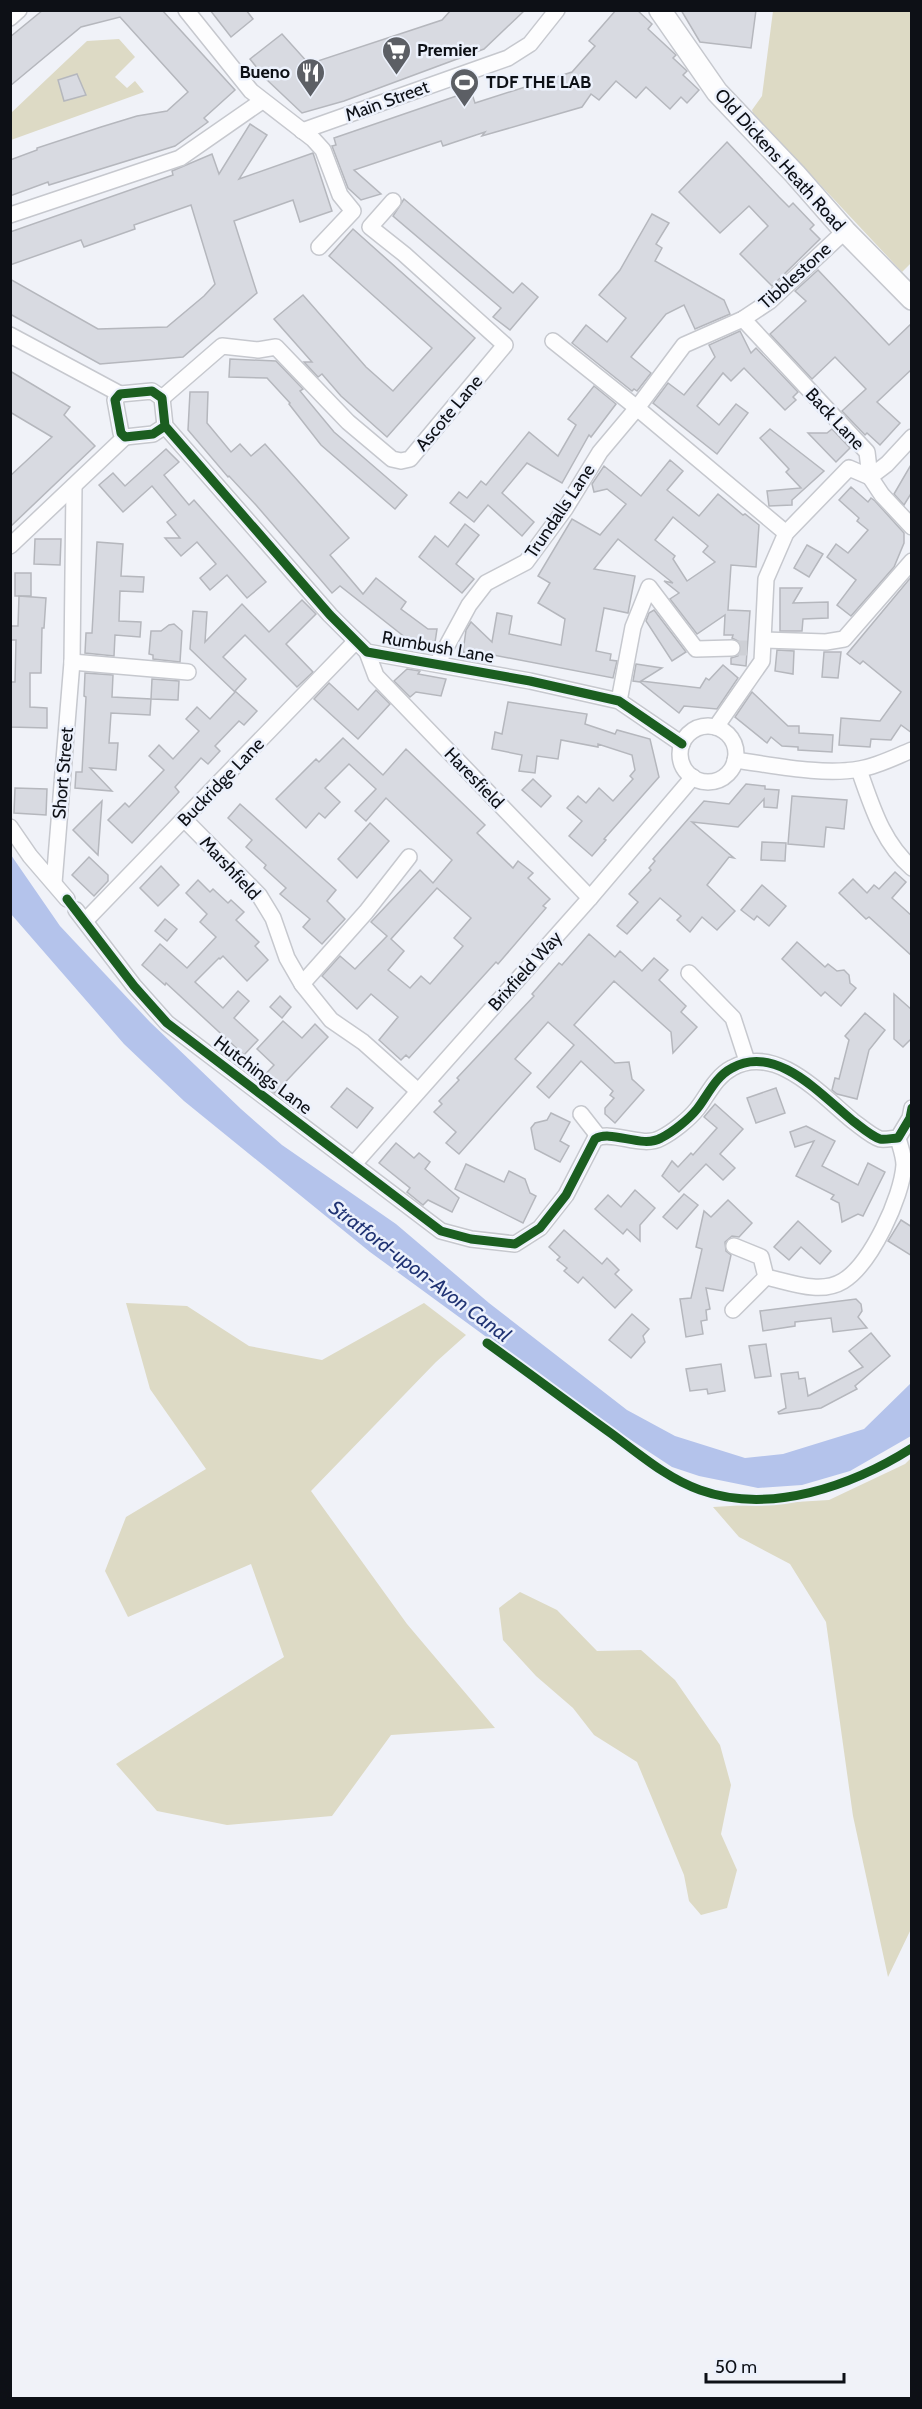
<svg xmlns="http://www.w3.org/2000/svg" width="922" height="2409" font-family="Cabin,sans-serif">
<style>
.green{fill:#dddac5}
.water{fill:#b4c3eb}
.building{fill:#d8dae1;stroke:#b5b7bd;stroke-width:1.5;fill-rule:evenodd}
.lines{fill:none;stroke-linecap:round;stroke-linejoin:round}
.street-tunnel{stroke:#ced0d6;stroke-width:15;stroke-dasharray:15 8;stroke-linecap:butt}
.street-casing{stroke:#c6c8ce;stroke-width:18}
.secondary-casing{stroke:#c6c8ce;stroke-width:24}
.street{stroke:#fdfdfe;stroke-width:15}
.secondary{stroke:#fdfdfe;stroke-width:21}
.cycleway-casing{stroke:#ecf1fc;stroke-width:13}
.cycleway{stroke:#1b5e20;stroke-width:9}
.labels{text-anchor:middle;stroke-width:5;stroke-linejoin:round;paint-order:stroke}
.poi-label{font-size:18px;font-weight:bold;fill:#0d1016;stroke:#ecf1fc;text-anchor:start}
.street-label{font-size:18px;fill:#0d1016;stroke:#ecf1fc}
.water-label{font-size:20px;font-style:italic;fill:#203373;stroke:#ecf1fc}
</style>
<rect width="100%" height="100%" fill="#f0f2f8"/>
<g class="green">
<polygon points="773,11 911,11 912,262 902,272 753,113 752,110 762,96"/>
<polygon points="119,39 135,57 115,77 127,88 135,81 144,92 11,140 11,113 87,41"/>
<polygon points="126,1303 187,1306 249,1346 322,1360 424,1303 466,1335 436,1362 311,1491 407,1624 495,1728 391,1735 332,1816 227,1825 157,1811 116,1764 284,1657 251,1564 128,1617 105,1571 126,1517 206,1469 150,1389"/>
<polygon points="911,1458 911,1929 888,1977 853,1816 826,1622 790,1564 739,1537 713,1507 829,1500 905,1464"/>
<polygon points="520,1592 557,1610 597,1651 641,1650 675,1680 720,1745 731,1785 721,1834 737,1870 727,1908 701,1915 689,1901 684,1875 637,1762 594,1735 573,1708 536,1676 503,1640 499,1608"/>
</g>
<polygon class="water" points="11,855 60,926 150,1022 241,1109 282,1145 396,1224 489,1303 627,1410 675,1436 745,1458 783,1454 864,1429 911,1383 911,1436 850,1471 802,1485 758,1488 699,1476 672,1467 596,1417 370,1252 184,1101 124,1044 11,914"/>
<g class="building">
<polygon points="43,10 162,10 235,90 204,118 208,122 175,146 49,185 48,182 10,196 10,160 37,150 37,148 101,127 137,116 167,111 188,92 120,17 81,27 10,86 10,37"/>
<polygon points="210,10 246,10 253,19 231,37"/>
<polygon points="451,10 525,10 484,49 344,101 302,113 266,79 250,59 282,34 309,64 442,20"/>
<polygon points="616,10 637,10 652,24 648,29 676,55 673,58 687,71 683,75 699,90 687,103 681,97 670,109 646,87 636,98 616,81 599,100 591,94 582,107 482,136 485,132 443,146 441,141 354,170 381,194 361,200 348,188 332,146 336,145 334,138 471,91 475,103 572,72 595,46 589,41"/>
<polygon points="681,10 756,10 751,48 700,42"/>
<polygon points="77,74 86,95 64,101 58,80"/>
<polygon points="250,124 267,135 239,179 313,153 332,211 300,222 293,200 234,221 257,293 183,357 100,364 10,314 10,279 98,329 167,327 204,296 215,284 191,205 134,225 135,229 84,247 81,240 10,265 10,232 173,175 172,171 212,154 219,174"/>
<polygon points="727,142 779,197 789,207 793,203 814,225 810,229 820,239 772,286 740,254 768,226 749,206 720,233 679,192"/>
<polygon points="404,199 513,293 522,283 538,297 510,330 493,317 501,308 393,216"/>
<polygon points="652,214 669,223 656,244 662,248 655,261 724,300 730,314 695,329 684,305 666,314 631,357 651,373 637,391 634,389 632,391 572,343 586,325 607,342 626,318 599,295 620,270"/>
<polygon points="353,229 475,338 387,437 341,396 322,374 318,377 304,362 312,362 274,319 303,295 366,367 393,391 432,348 329,256"/>
<polygon points="818,270 889,345 912,323 912,369 877,402 900,423 880,445 867,433 865,435 842,411 866,389 835,357 812,379 770,334 806,301 795,291"/>
<polygon points="740,331 751,353 756,348 798,392 793,397 796,400 785,410 744,368 731,381 723,373 697,406 719,425 736,404 748,413 717,454 653,403 668,383 684,395 715,357 709,345"/>
<polygon points="230,359 276,361 303,389 300,391 334,432 407,495 395,509 321,445 289,404 290,403 267,378 229,377"/>
<polygon points="10,371 70,407 64,415 95,446 10,527 10,476 52,437 10,412"/>
<polygon points="594,386 616,404 591,437 589,435 562,483 527,463 502,493 534,522 522,536 488,505 474,522 450,503 459,492 467,498 481,481 486,485 529,432 558,456 576,425 568,419"/>
<polygon points="190,392 208,392 207,423 231,452 240,444 251,456 265,444 349,538 330,555 363,594 376,578 406,602 401,609 428,629 437,629 434,649 420,649 340,586 332,593 256,505 229,476 228,477 188,430"/>
<polygon points="770,429 824,471 792,500 792,505 769,506 767,491 801,488 786,472 789,469 760,438"/>
<polygon points="832,429 850,448 836,462 808,433 827,433"/>
<polygon points="166,449 179,462 164,475 189,505 194,500 266,582 247,598 227,575 210,590 200,578 216,564 197,542 181,556 165,538 180,538 167,522 176,515 152,486 123,512 99,485 113,473 125,486"/>
<path d="M670,460L683,471L667,490L699,516L718,494L743,515L745,514L759,525L756,567L731,565L728,610L750,611L746,666L731,664V658L738,656L742,647L740,642L732,638L733,635H724L725,615L697,634L670,599L679,593L664,581L673,583L618,539L594,569L635,576L628,613L604,608L596,651L611,654L610,660L617,661L613,678L488,654L463,652L466,630L471,622L492,642L497,613L512,616L509,634L561,645L565,619L538,603L550,583L538,576L572,519L600,535L626,504L607,489L594,492L592,484L604,466L641,496ZM673,517L708,546L703,552L715,562L687,581L673,559L675,556L655,540Z"/>
<polygon points="912,463 912,492 904,505 894,494"/>
<polygon points="851,487 868,502 871,498 875,501 904,533 904,543 894,567 851,616 837,605 856,580 827,557 836,544 848,553 868,530 857,521 859,518 839,500"/>
<polygon points="465,524 479,535 456,564 474,579 462,593 419,557 435,536 448,547"/>
<polygon points="35,539 61,539 60,565 34,564"/>
<polygon points="97,542 123,544 121,576 144,577 143,592 120,591 119,621 141,622 140,637 115,635 114,656 85,653 86,633 92,633"/>
<polygon points="807,545 823,554 809,577 794,568"/>
<rect x="15" y="573" width="16" height="23"/>
<polygon points="912,576 912,733 901,725 891,740 871,739 870,747 839,745 841,718 880,721 901,692 863,661 860,664 847,654"/>
<polygon points="780,588 802,588 793,603 828,602 828,618 803,619 802,631 780,631"/>
<polygon points="19,596 46,598 44,628 42,628 41,673 30,673 30,707 47,708 47,728 10,727 10,682 15,682 16,640 10,640 10,626 18,626"/>
<polygon points="302,600 316,614 286,644 313,672 297,687 245,635 223,657 246,679 235,691 257,711 244,725 239,721 215,746 220,751 208,764 201,758 175,787 179,792 132,843 108,820 125,803 129,807 164,770 149,756 159,745 173,759 199,731 186,719 197,707 210,719 235,692 190,649 193,611 207,612 205,642 242,604 269,632"/>
<polygon points="654,610 686,652 672,661 646,621 649,613"/>
<polygon points="174,624 182,631 180,662 153,659 153,655 149,654 151,631 161,631 169,625"/>
<polygon points="777,650 794,651 793,674 775,671"/>
<polygon points="824,652 841,652 838,678 822,677"/>
<polygon points="636,664 662,668 641,681 700,688 706,678 709,680 723,665 738,678 717,709 684,706 679,713 640,682 633,681"/>
<polygon points="407,669 420,671 418,674 446,679 441,696 416,692 410,697 394,681"/>
<polygon points="85,673 113,675 112,697 151,699 150,715 111,713 109,743 118,743 116,770 90,768 112,791 75,788 76,772 82,772 86,697 84,696"/>
<polygon points="152,679 179,681 178,700 151,699"/>
<polygon points="329,683 358,710 376,690 390,704 358,739 314,699"/>
<polygon points="752,692 788,726 799,726 799,733 833,735 832,752 798,750 798,747 782,746 771,737 767,743 735,717"/>
<polygon points="508,702 587,714 585,724 615,734 617,730 650,739 659,777 604,839 606,840 592,856 569,836 582,821 567,808 578,796 586,803 599,788 613,801 633,779 630,776 635,770 632,755 598,744 598,747 561,740 558,759 537,756 535,773 519,771 522,755 492,749 495,732 502,734"/>
<path d="M343,738L383,775L406,749L485,825L477,833L513,868L518,861L533,873L528,878L550,899L543,906L546,908L498,964L496,962L409,1058L406,1055L401,1060L379,1040L398,1017L371,994L357,1009L322,976L340,956L355,969L387,936L371,922L420,870L433,883L452,860L386,798L366,821L355,811L376,789L349,764L325,788L340,802L325,818L319,813L306,828L276,799L316,759L319,762ZM437,888L471,918L454,938L463,946L430,984L421,976L410,988L388,970L404,951L391,939Z"/>
<polygon points="533,779 551,796 541,807 522,790"/>
<polygon points="746,784 765,786 765,789 779,790 777,808 764,807 764,799 738,827 692,822 734,858 729,857 707,885 735,911 717,930 702,917 690,932 677,920 681,916 660,898 627,934 617,926 638,902 629,894 651,870 649,868 655,861 653,859 704,801 729,804"/>
<polygon points="15,788 47,789 46,815 14,813"/>
<polygon points="792,796 847,800 844,829 826,827 824,847 788,844"/>
<polygon points="102,801 98,855 73,830"/>
<polygon points="240,804 336,890 327,901 345,919 322,944 303,927 310,919 280,894 286,888 264,868 266,865 246,847 252,840 228,818"/>
<polygon points="370,823 389,841 357,878 338,859"/>
<polygon points="762,842 786,843 785,861 761,860"/>
<polygon points="89,857 108,875 108,881 94,896 72,875"/>
<polygon points="161,866 179,885 158,906 140,888"/>
<polygon points="895,872 906,882 892,898 912,916 912,956 869,917 866,919 839,893 853,879 867,893 874,885 879,889"/>
<polygon points="198,880 210,892 213,889 228,903 231,900 244,912 236,920 259,942 255,946 268,960 247,981 223,956 220,959 219,958 195,982 223,1008 238,991 249,1001 234,1018 258,1040 244,1055 166,983 165,985 142,965 160,944 187,968 216,937 200,922 207,914 186,893"/>
<polygon points="762,885 786,906 769,926 757,916 754,920 741,910"/>
<polygon points="165,919 177,929 167,941 155,931"/>
<polygon points="589,934 615,957 620,951 642,971 654,958 668,970 659,980 686,1006 681,1012 697,1027 673,1053 671,1032 614,981 574,1025 615,1063 629,1062 632,1079 644,1090 615,1123 605,1114 605,1108 614,1098 610,1095 613,1091 581,1061 549,1098 537,1087 574,1045 548,1022 515,1059 531,1073 459,1154 446,1143 456,1132 434,1112 442,1104 439,1101 459,1080 457,1078 534,996 532,994 559,963 562,965"/>
<polygon points="797,942 825,967 828,964 837,971 844,970 849,975 850,983 856,988 841,1006 825,992 821,996 782,959"/>
<polygon points="894,994 912,1010 912,1038 903,1047 894,1039"/>
<polygon points="280,996 291,1007 282,1018 270,1007"/>
<polygon points="865,1013 885,1030 869,1050 857,1099 837,1094 832,1090 835,1078 839,1079 849,1040 845,1036"/>
<polygon points="283,1021 302,1038 315,1024 328,1037 275,1093 260,1080 274,1065 257,1049"/>
<polygon points="347,1088 373,1108 357,1128 331,1107"/>
<polygon points="776,1088 785,1113 756,1123 747,1098"/>
<polygon points="715,1104 743,1129 720,1154 735,1168 723,1180 706,1164 679,1192 662,1176 672,1161 678,1167 691,1153 693,1155 717,1128 704,1117"/>
<polygon points="551,1113 570,1122 560,1141 569,1146 560,1162 535,1149 531,1128 535,1123 547,1120"/>
<polygon points="806,1126 835,1141 822,1166 858,1185 868,1163 885,1172 863,1216 858,1214 842,1222 839,1203 831,1199 834,1195 796,1176 814,1141 795,1147 790,1132"/>
<polygon points="396,1143 414,1158 419,1153 430,1162 425,1169 459,1198 452,1212 428,1200 423,1205 407,1192 410,1188 379,1163"/>
<polygon points="466,1164 504,1182 509,1171 525,1179 530,1193 536,1196 523,1223 455,1189"/>
<polygon points="635,1190 655,1208 640,1225 640,1241 627,1229 623,1234 595,1209 608,1195 621,1207"/>
<polygon points="684,1194 698,1205 677,1229 663,1217"/>
<polygon points="728,1200 752,1223 739,1237 732,1236 725,1242 726,1251 731,1255 723,1291 706,1288 710,1309 706,1310 707,1320 701,1321 703,1334 686,1337 680,1299 691,1298 702,1249 696,1247 704,1211 711,1217"/>
<polygon points="901,1220 912,1227 912,1256 888,1241"/>
<polygon points="798,1221 831,1251 820,1264 801,1247 789,1260 774,1247"/>
<polygon points="564,1230 602,1264 607,1258 619,1270 615,1274 632,1290 615,1308 583,1277 578,1283 564,1271 567,1268 557,1260 560,1257 549,1247"/>
<polygon points="856,1299 861,1304 862,1311 858,1317 867,1328 833,1332 831,1318 795,1322 795,1326 763,1331 760,1311"/>
<polygon points="632,1314 649,1329 643,1336 645,1342 631,1358 609,1340"/>
<polygon points="871,1333 890,1356 855,1386 857,1389 821,1408 779,1414 778,1412 786,1408 781,1374 798,1372 799,1379 805,1378 808,1396 863,1367 849,1351"/>
<polygon points="766,1344 771,1376 755,1378 749,1346"/>
<polygon points="721,1364 725,1391 708,1394 707,1389 690,1391 686,1369"/>
</g>
<g class="lines">
<polyline class="street-tunnel" points="732,648 748,648"/>
<defs>
<g id="street">
<polyline points="186,10 251,91 313,139 323,150 340,195 353,211 319,247"/>
<polyline points="10,18 19,10"/>
<polyline points="302,131 508,58 530,44 557,10"/>
<polyline points="10,215 180,158 262,101"/>
<polyline points="743,319 867,452 870,477 882,495 912,527"/>
<polyline points="10,335 120,394"/>
<polyline points="553,341 637,408 684,345 743,319 770,301 845,231"/>
<polyline points="162,398 222,346 258,350 276,347 348,422 392,459 401,461 410,459 505,345 404,254 370,227 393,201"/>
<polyline points="165,426 153,434 125,437 121,433 115,400 120,394 152,391 162,398 165,426 330,615 367,652 530,681 619,701 682,744"/>
<polyline points="10,546 125,437"/>
<polyline points="764,640 826,642 844,639 912,561"/>
<polyline points="367,652 376,676 590,898"/>
<polyline points="72,662 188,672"/>
<polyline points="437,664 469,605 486,583 526,562 565,509 600,452 637,408 786,533"/>
<polyline points="619,701 633,627 649,587 696,649 732,648"/>
<circle cx="708" cy="754" r="28"/>
<polyline points="716,727 762,661 766,579 786,533 849,468 870,477 887,464 912,437"/>
<path d="M735,760C773,765 822,776 860,769C878,766 895,757 912,750"/>
<path d="M859,770C872,806 882,842 912,868"/>
<polyline points="185,820 259,895 273,918 287,958 302,984 331,1020 363,1042 418,1091"/>
<polyline points="10,827 30,856 67,899"/>
<polyline points="54,883 72,662 74,486"/>
<path d="M76,910L134,986L167,1023L441,1231L471,1239L515,1244L540,1228L566,1195L595,1139C611,1129 642,1149 661,1138C673,1132 689,1119 697,1109C708,1095 715,1077 732,1068C776,1043 821,1095 853,1121C860,1126 871,1136 880,1139C885,1140 893,1138 898,1138L910,1118L912,1108"/>
<polyline points="85,921 355,642"/>
<polyline points="689,973 733,1018 747,1061"/>
<polyline points="302,984 366,912 409,857"/>
<polyline points="581,1114 599,1137"/>
<polyline points="354,1164 590,898 693,777"/>
<polyline points="734,1246 761,1257 766,1277"/>
<path d="M733,1310L766,1277C790,1282 820,1295 843,1281C871,1264 902,1197 904,1165C904,1156 900,1146 898,1138"/>
</g>
<polyline id="secondary" points="660,10 717,92 795,174 845,231 912,299"/>
</defs>
<use href="#street" class="street-casing"/>
<use href="#secondary" class="secondary-casing"/>
<use href="#street" class="street"/>
<use href="#secondary" class="secondary"/>
<defs>
<g id="cycleway">
<polyline points="165,426 153,434 125,437 121,433 115,400 120,394 152,391 162,398 165,426 330,615 367,652 530,681 619,701 682,744"/>
<path d="M67,899L134,986L167,1023L441,1231L471,1239L515,1244L540,1228L566,1195L595,1139C611,1129 642,1149 661,1138C673,1132 689,1119 697,1109C708,1095 715,1077 732,1068C776,1043 821,1095 853,1121C860,1126 871,1136 880,1139C885,1140 893,1138 898,1138L910,1118L912,1108"/>
<path d="M487,1343C529,1373 570,1404 612,1434C639,1454 668,1479 700,1490C770,1515 852,1486 912,1448"/>
</g>
</defs>
<use href="#cycleway" class="cycleway-casing"/>
<use href="#cycleway" class="cycleway"/>
</g>
<defs>
<symbol id="supermarket-pin" viewBox="-11 -11 22 30"><path d="M0 17L-7.5 6A9.5 9.5 0 1 1 7.5 6Z" fill="#5c5f65" stroke="#ecf1fc"/><path d="M-6-5.5h2.5l.6 2H6L4.5 2H-2.5L-4.4-4H-6ZM-1.5 3.2a1.3 1.3 0 1 0 .1 0ZM3 3.2a1.3 1.3 0 1 0 .1 0Z" fill="#fff"/></symbol>
<symbol id="restaurant-pin" viewBox="-11 -11 22 30"><path d="M0 17L-7.5 6A9.5 9.5 0 1 1 7.5 6Z" fill="#5c5f65" stroke="#ecf1fc"/><path d="M-5-6h1v4h1v-4h1v4h1v-4h1v5L-1.5 .5V6h-2V.5L-5-1ZM5-6V6H3V1.5H1.5Q1.5-4 5-6Z" fill="#fff"/></symbol>
<symbol id="stadium-pin" viewBox="-11 -11 22 30"><path d="M0 17L-7.5 6A9.5 9.5 0 1 1 7.5 6Z" fill="#5c5f65" stroke="#ecf1fc"/><path d="M0-5a6.5 5 0 1 0 0 10a6.5 5 0 1 0 0-10ZM-3.5-1.8h7v3.6h-7Z" fill="#fff"/></symbol>
</defs>
<g fill-rule="evenodd">
<use href="#supermarket-pin" x="380" y="34" width="33" height="45"/>
<use href="#restaurant-pin" x="294" y="56" width="33" height="45"/>
<use href="#stadium-pin" x="448" y="66" width="33" height="45"/>
</g>
<g class="labels">
<g class="poi-label">
<text x="417" y="56">Premier</text>
<text x="290" y="78" text-anchor="end">Bueno</text>
<text x="486" y="88">TDF THE LAB</text>
</g>
<g class="street-label">
<text transform="translate(387 101) rotate(-20)" y="6">Main Street</text>
<text transform="translate(780 160) rotate(48)" y="6">Old Dickens Heath Road</text>
<text transform="translate(795 276) rotate(-42)" y="6">Tibblestone</text>
<text transform="translate(449 413) rotate(-50)" y="6">Ascote Lane</text>
<text transform="translate(835 419) rotate(47)" y="6">Back Lane</text>
<text transform="translate(560 511) rotate(-56)" y="6">Trundalls Lane</text>
<text transform="translate(438 647) rotate(10)" y="6">Rumbush Lane</text>
<text transform="translate(63 773) rotate(-85)" y="6">Short Street</text>
<text transform="translate(474 778) rotate(46)" y="6">Haresfield</text>
<text transform="translate(221 782) rotate(-46)" y="6">Buckridge Lane</text>
<text transform="translate(230 868) rotate(47)" y="6">Marshfield</text>
<text transform="translate(525 971) rotate(-48)" y="6">Brixfield Way</text>
<text transform="translate(263 1075) rotate(37)" y="6">Hutchings Lane</text>
</g>
<g class="water-label">
<text transform="translate(420 1271) rotate(37)" y="7">Stratford-upon-Avon Canal</text>
</g>
</g>
<rect width="922" height="2409" fill="none" stroke="#0d1016" stroke-width="24"/>
<path d="M706 2373v9h138v-9" fill="none" stroke="#0d1016" stroke-width="3"/>
<text x="715" y="2373" font-size="18" fill="#0d1016" stroke="#ecf1fc" stroke-width="4.5" paint-order="stroke">50 m</text>
</svg>
